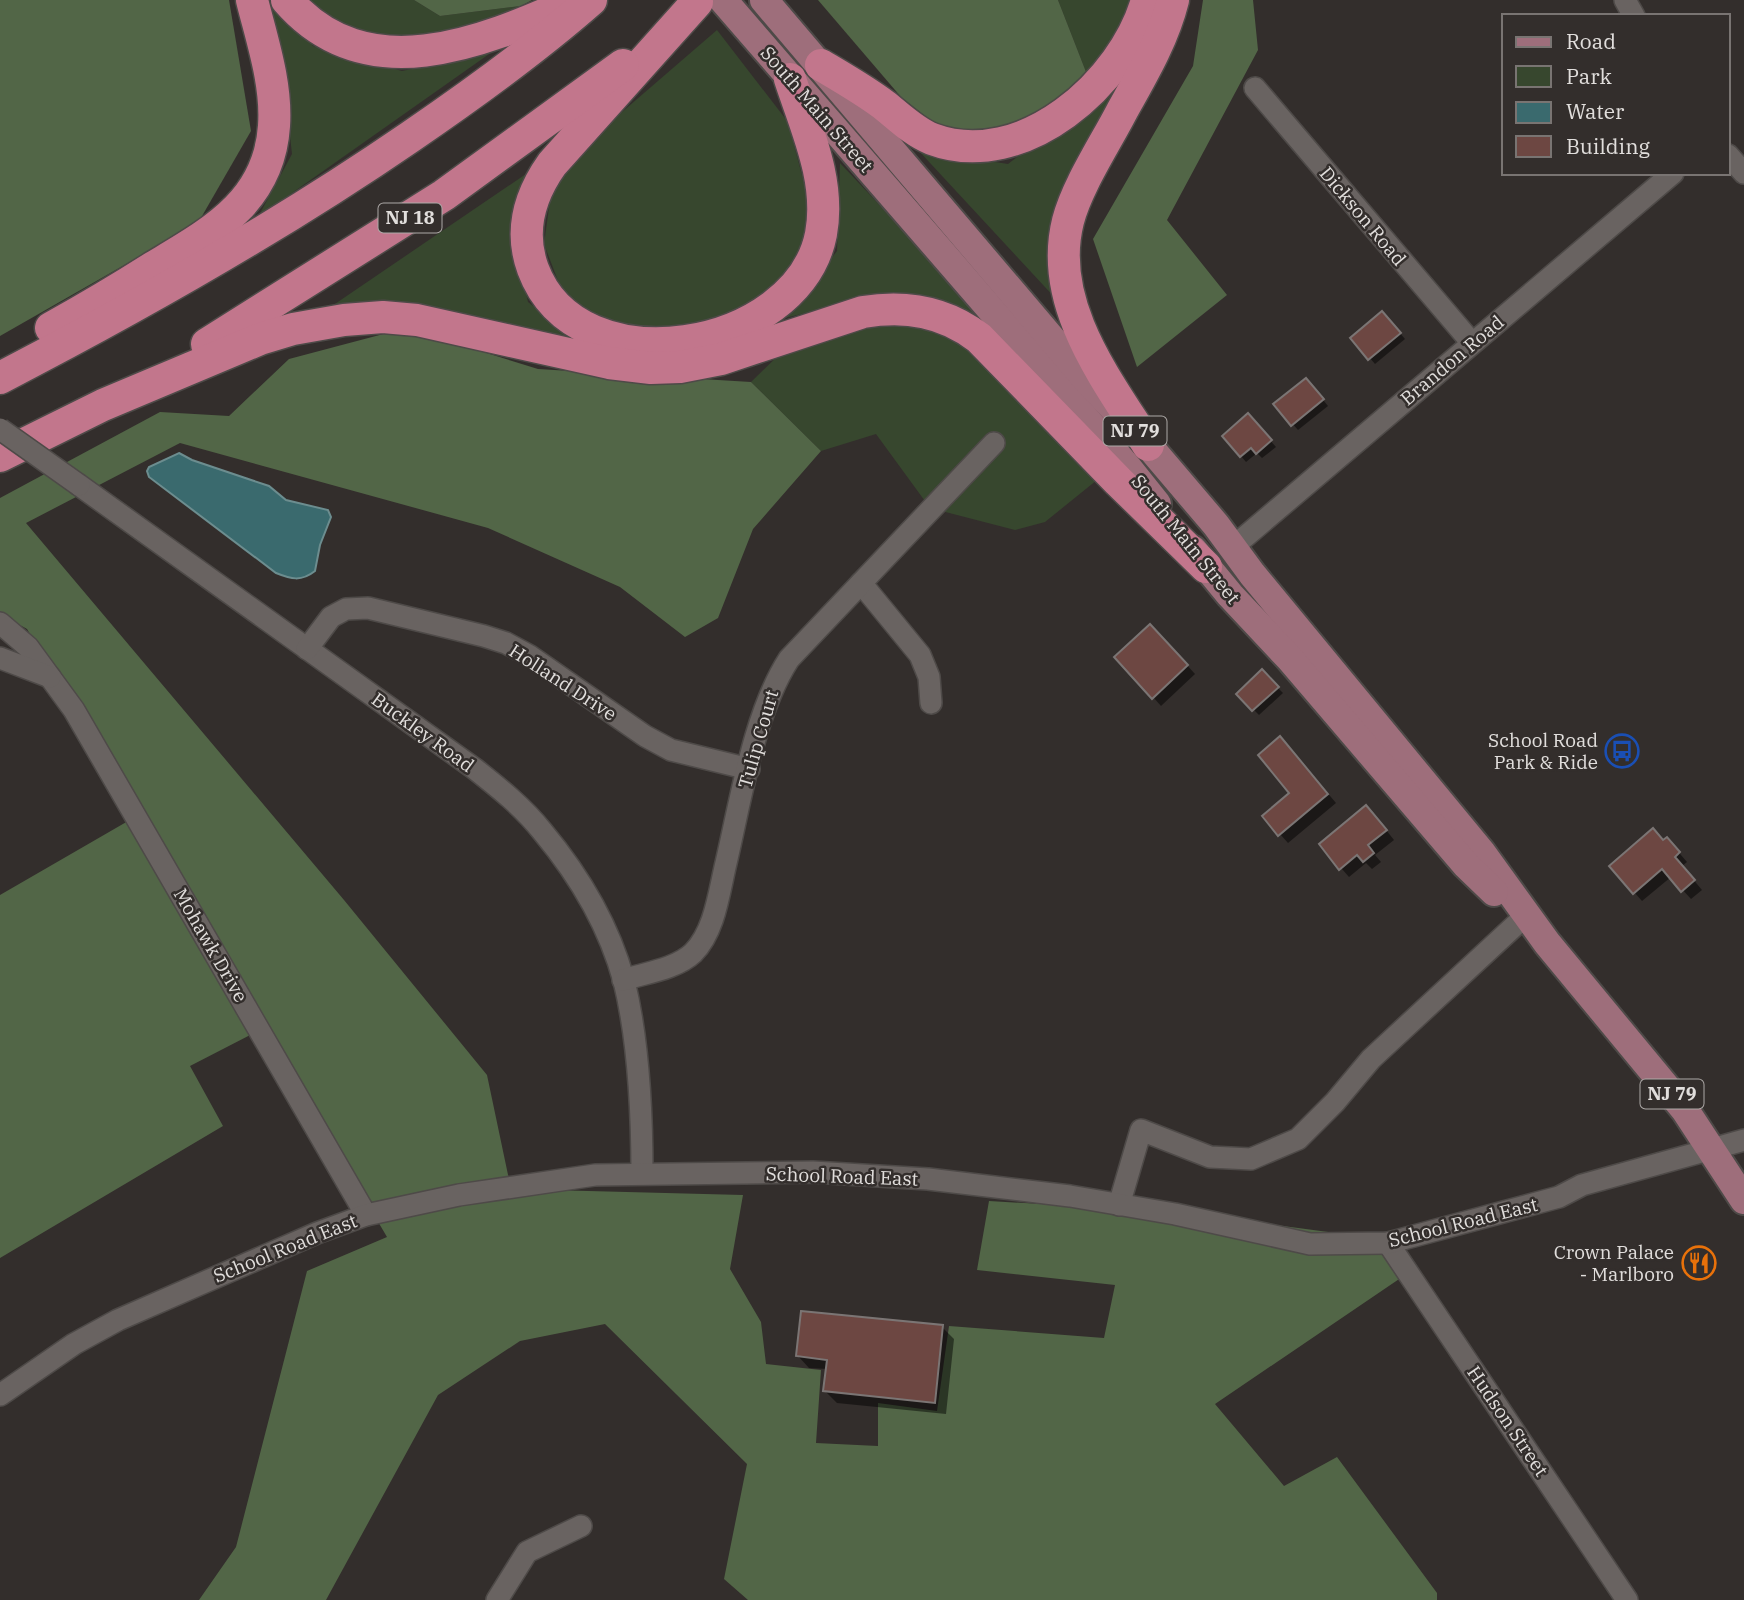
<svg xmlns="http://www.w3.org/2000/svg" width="1744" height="1600" font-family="'IBM Plex Serif',serif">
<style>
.green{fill:#37472e}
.forest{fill:#526647}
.water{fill:#3a6a6e;stroke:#6c8d8f;stroke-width:2}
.shadow{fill:#0007}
.building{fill:#6d4742;stroke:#7b7574;stroke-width:2}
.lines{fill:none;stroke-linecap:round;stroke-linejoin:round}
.minor-casing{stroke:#4e4a48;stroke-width:24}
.major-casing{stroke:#4e4a48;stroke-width:32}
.highway-casing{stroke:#4e4a48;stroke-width:35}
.minor{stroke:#696361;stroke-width:21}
.major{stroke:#9e6e7b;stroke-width:28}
.highway{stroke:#c2768c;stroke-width:32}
.minor-bridge-casing{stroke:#4e4a48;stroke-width:24;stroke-linecap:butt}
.minor-bridge{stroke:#696361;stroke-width:21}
.labels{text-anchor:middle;stroke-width:5;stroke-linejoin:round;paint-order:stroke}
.shield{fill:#332e2c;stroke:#ada9a7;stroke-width:2}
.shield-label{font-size:18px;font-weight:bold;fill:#e1dedc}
.street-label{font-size:19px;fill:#e1dedc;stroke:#332e2c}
.poi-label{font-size:19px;fill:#e1dedc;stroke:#332e2c;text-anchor:end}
</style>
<rect width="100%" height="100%" fill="#332e2c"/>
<g class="green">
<polygon points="266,0 275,0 313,46 402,71 492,52 258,217 292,154 281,56"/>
<polygon points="309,0 414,0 440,16 521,6 479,27 385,46 314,7"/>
<polygon points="1058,0 1136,0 1134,22 1088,77"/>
<polygon points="717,30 788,122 808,198 802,254 756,308 664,332 605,323 563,294 544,244 551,193 578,150"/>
<polygon points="1136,66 1057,300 918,150 1008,164"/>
<polygon points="542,163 514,237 528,302 588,347 329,308"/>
<polygon points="840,163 986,318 914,295 876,296 785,318 837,251"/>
<polygon points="895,322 948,330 1025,396 1097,480 1045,522 1015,530 930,508 876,434 821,451 751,382 787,347"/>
</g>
<g class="forest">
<polygon points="0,0 229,0 251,131 198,223 0,336"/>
<polygon points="414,0 532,0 521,6 440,16"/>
<polygon points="818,0 1058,0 1088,77 1030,121 952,137 901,97"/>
<polygon points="1203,0 1253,0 1258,50 1167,220 1227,295 1137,367 1093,239 1193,66"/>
<polygon points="406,328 538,369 751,382 821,451 753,529 718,618 685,637 620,587 488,528 180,443 26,523 344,900 487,1075 511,1189 743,1195 730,1269 761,1322 766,1364 821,1370 816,1443 878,1446 878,1403 937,1411 949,1326 1104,1338 1115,1285 977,1270 989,1201 1177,1212 1396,1241 1408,1273 1215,1404 1284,1486 1337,1457 1437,1593 1437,1600 748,1600 724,1579 747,1464 605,1324 520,1341 438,1395 326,1600 199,1600 236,1547 307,1271 387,1237 264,1028 190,1066 223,1126 0,1258 0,895 135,817 27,629 0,614 0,498 160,412 229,416 289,359"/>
</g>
<path class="water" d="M179,453L192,460L269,486L286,500L328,510L331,517L320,545L315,571C301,582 291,579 276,573L149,477L147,471L149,467Z"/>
<g class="shadow">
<polygon points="1388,319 1405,339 1375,364 1353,338"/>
<polygon points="1311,385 1328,406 1298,430 1276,405"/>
<polygon points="1253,421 1276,447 1262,458 1257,453 1246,462 1224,436"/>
<polygon points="1159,634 1195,674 1161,706 1153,697"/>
<polygon points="1262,672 1283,693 1259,715 1238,694"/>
<polygon points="1289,747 1336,803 1288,843 1264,816 1292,793"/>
<polygon points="1375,816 1394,840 1375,855 1381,862 1372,869 1366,863 1349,877 1321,845"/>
<polygon points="1664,842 1675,848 1687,862 1682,866 1702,890 1691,899 1671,877 1642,901 1634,892"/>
<polygon points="942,1327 954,1339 946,1414 837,1403 825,1391 828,1369 809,1368 798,1356"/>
</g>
<g class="building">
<polygon points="1382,311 1401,333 1368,360 1350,338"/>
<polygon points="1306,378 1324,399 1291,426 1273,404"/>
<polygon points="1248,413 1272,440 1256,454 1251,448 1240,457 1222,436"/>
<polygon points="1150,624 1188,665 1152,699 1114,657"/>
<polygon points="1262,669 1279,687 1252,711 1236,694"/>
<polygon points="1280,736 1328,794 1278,836 1262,816 1289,793 1258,755"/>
<polygon points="1366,805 1387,830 1368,845 1374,853 1363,862 1357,855 1339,870 1319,844"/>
<polygon points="1653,828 1663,840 1667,837 1680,852 1675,857 1695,880 1681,892 1662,869 1633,894 1609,866"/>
<polygon points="801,1311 943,1325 935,1403 823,1391 827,1360 796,1356"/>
</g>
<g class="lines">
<defs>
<g id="minor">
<polyline points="1625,0 1634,16"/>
<polyline points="1255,88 1472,343"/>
<polyline points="1728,155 1744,173"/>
<path d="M79,485L475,769C499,788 523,807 542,831C578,874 609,926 624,981C639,1042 642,1110 642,1173"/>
<polyline points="1233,547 1673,173"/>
<polyline points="861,583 920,655 929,677 931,703"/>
<polyline points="0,623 28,647 74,710 366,1215"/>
<polyline points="307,649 331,617 346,609 368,608 484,636 506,643 530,656 645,736 671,750 749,769"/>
<polyline points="0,658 50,677"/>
<path d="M623,980C645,973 676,969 693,953C715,931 719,892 726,863C741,799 754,713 789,659L994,443"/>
<polyline points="1119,1205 1141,1130 1210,1157 1251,1159 1298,1139 1335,1102 1371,1059 1522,919"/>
<polyline points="1388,1243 1627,1600"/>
<polyline points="0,1395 74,1344 118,1320 317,1233 366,1215 459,1195 595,1175 813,1172 928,1179 1070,1196 1175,1214 1310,1244 1388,1243 1559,1197 1582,1185 1744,1140"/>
<polyline points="497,1600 527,1552 581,1526"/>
</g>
<g id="major">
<polyline points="723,0 1129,469 1157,504"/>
<polyline points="764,0 1085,378 1148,445 1216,525 1252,574 1482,853 1547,943 1685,1110 1744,1200"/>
<polyline points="1193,550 1230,595 1290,659 1466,865 1494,892"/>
</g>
<g id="highway">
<path d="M287,0C366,91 481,43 573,2"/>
<path d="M697,2L552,164C530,195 519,231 533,269C578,390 798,352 821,234C831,181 806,128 790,79"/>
<path d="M821,65C843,78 864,90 884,105C899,117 914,132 932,139C1023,173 1124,82 1147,0"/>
<path d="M51,328C85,309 119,289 152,268C210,233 269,203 274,126C277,84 262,40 252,0"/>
<polyline points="207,344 444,195 623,65"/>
<path d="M0,378C141,305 279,227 410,137C473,94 534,50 591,0"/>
<path d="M1148,445C1107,380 1047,304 1068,221C1077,186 1105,144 1122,111C1142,75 1163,40 1173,0"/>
<path d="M0,456L103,405L260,339L293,329L344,320L383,317L417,320L609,363L651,368L680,367L721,359L863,312C906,305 944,311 979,338L1118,481L1206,567"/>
</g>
</defs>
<use href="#minor" class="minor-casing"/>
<use href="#major" class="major-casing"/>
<use href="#highway" class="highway-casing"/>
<use href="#minor" class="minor"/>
<use href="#major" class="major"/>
<use href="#highway" class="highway"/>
<defs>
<polyline id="minor-bridge" points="0,429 79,485"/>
</defs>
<use href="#minor-bridge" class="minor-bridge-casing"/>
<use href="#minor-bridge" class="minor-bridge"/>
</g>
<defs>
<symbol id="bus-ring" viewBox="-11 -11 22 22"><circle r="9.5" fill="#332e2c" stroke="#1a4fb4" stroke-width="1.5"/><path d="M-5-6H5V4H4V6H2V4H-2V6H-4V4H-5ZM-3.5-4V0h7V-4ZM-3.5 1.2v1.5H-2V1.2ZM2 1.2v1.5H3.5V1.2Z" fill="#1a4fb4"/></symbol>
<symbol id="restaurant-ring" viewBox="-11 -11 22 22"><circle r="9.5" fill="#332e2c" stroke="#e8710a" stroke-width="1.5"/><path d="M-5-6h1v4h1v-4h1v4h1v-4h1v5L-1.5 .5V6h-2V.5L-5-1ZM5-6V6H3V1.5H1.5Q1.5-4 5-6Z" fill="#e8710a"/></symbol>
</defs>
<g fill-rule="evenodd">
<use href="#bus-ring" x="1603" y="732" width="38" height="38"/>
<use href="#restaurant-ring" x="1680" y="1244" width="38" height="38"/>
</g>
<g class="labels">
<g class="shield">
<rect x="378.5" y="203.5" width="63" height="29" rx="5"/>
<rect x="1103.5" y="416.5" width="63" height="29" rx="5"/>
<rect x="1640.5" y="1079.5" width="63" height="29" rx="5"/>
</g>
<g class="shield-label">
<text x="410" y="224">NJ 18</text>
<text x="1135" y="437">NJ 79</text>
<text x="1672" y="1100">NJ 79</text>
</g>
<g class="street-label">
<text transform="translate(817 109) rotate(49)" y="7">South Main Street</text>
<text transform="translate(1363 216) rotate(50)" y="7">Dickson Road</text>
<text transform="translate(1452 360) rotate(-40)" y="7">Brandon Road</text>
<text transform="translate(1186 539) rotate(51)" y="7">South Main Street</text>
<text transform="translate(563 682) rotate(33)" y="7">Holland Drive</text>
<text transform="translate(423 732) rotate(36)" y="7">Buckley Road</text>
<text transform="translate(758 739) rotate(-74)" y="7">Tulip Court</text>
<text transform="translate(211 945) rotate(60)" y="7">Mohawk Drive</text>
<text transform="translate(842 1176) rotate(2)" y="7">School Road East</text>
<text transform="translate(1463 1222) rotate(-14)" y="7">School Road East</text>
<text transform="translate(285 1248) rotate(-22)" y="7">School Road East</text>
<text transform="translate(1508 1421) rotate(56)" y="7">Hudson Street</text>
</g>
<g class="poi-label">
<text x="1598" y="747">School Road<tspan x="1598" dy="22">Park &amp; Ride</tspan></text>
<text x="1674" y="1259">Crown Palace<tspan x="1674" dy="22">- Marlboro</tspan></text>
</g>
</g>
<rect x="1502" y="14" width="228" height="161" fill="#332e2c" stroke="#797472" stroke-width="2"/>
<rect x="1516" y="37" width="35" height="10" fill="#9e6e7b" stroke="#797472" stroke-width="2"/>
<text x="1566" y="49" font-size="21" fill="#e1dedc">Road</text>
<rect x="1516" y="66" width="35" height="21" fill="#37472e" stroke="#797472" stroke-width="2"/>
<text x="1566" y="84" font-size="21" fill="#e1dedc">Park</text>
<rect x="1516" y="102" width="35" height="21" fill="#3a6a6e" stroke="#797472" stroke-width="2"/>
<text x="1566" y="119" font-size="21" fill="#e1dedc">Water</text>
<rect x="1516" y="136" width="35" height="21" fill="#6d4742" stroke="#797472" stroke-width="2"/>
<text x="1566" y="154" font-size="21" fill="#e1dedc">Building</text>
</svg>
